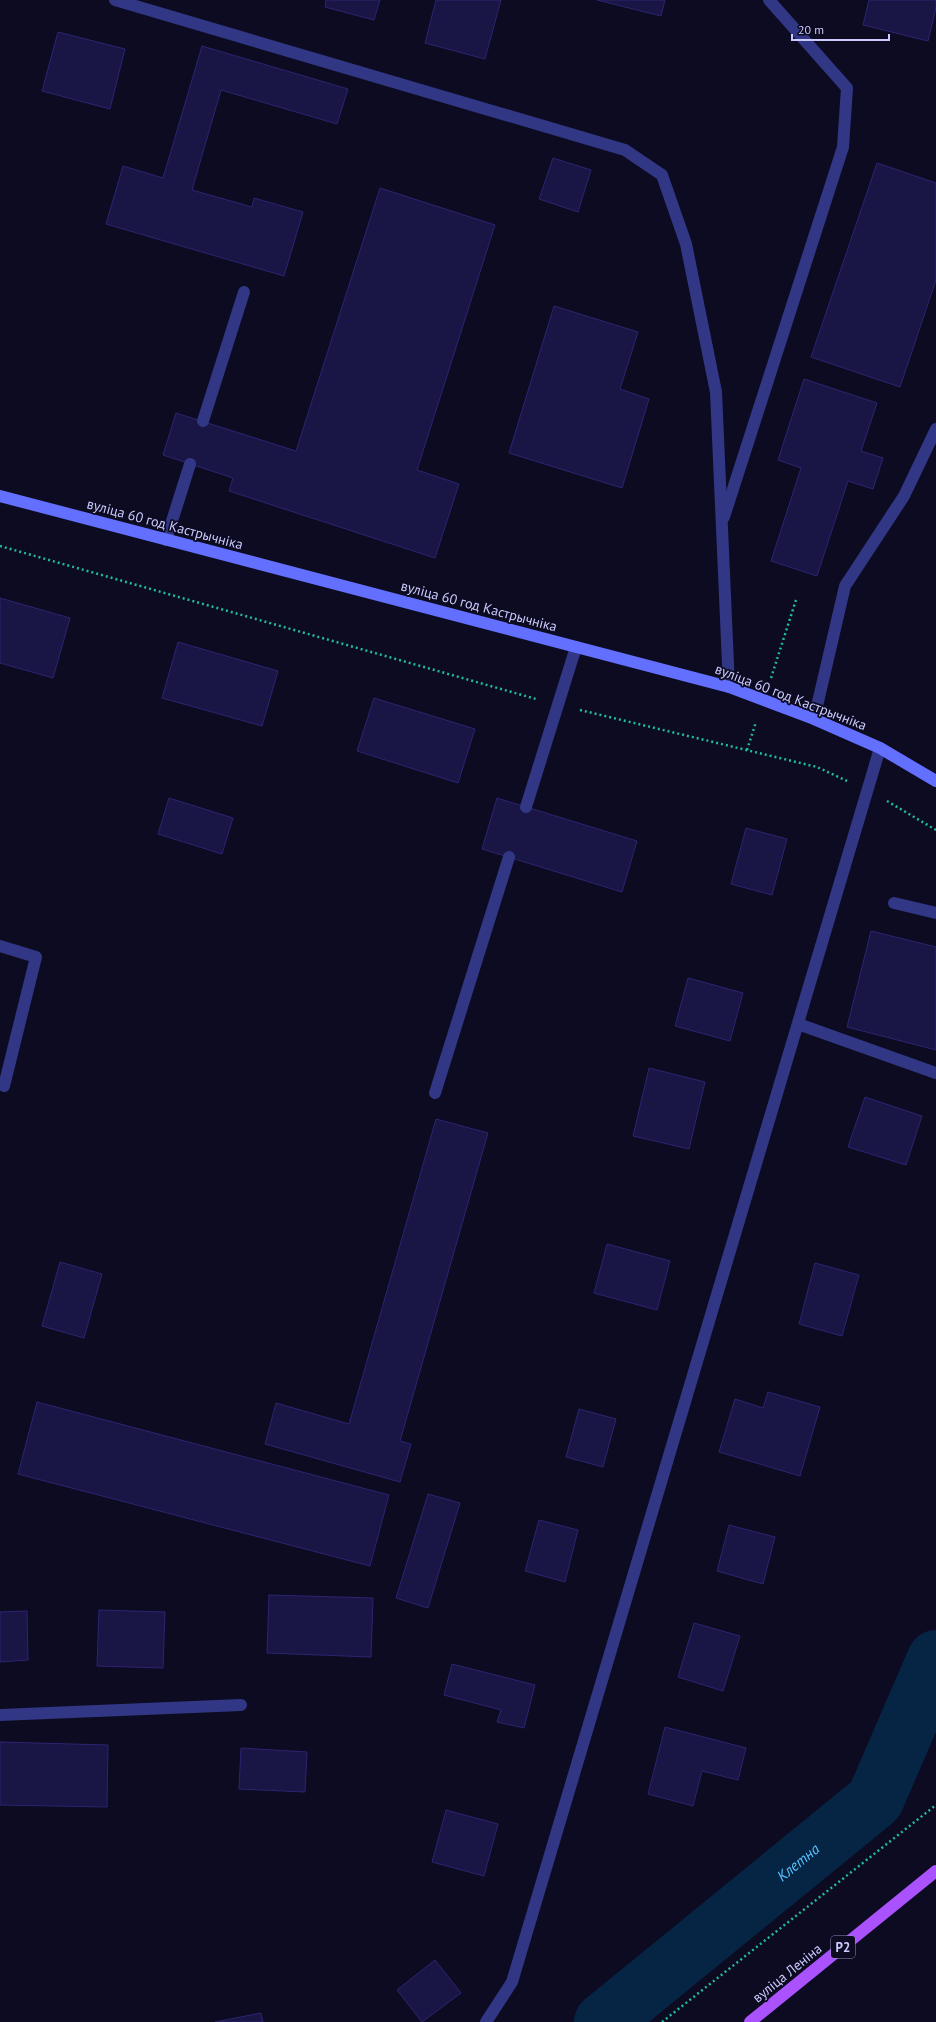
<svg xmlns="http://www.w3.org/2000/svg" width="936" height="2022" font-family="'PT Sans',sans-serif">
<style>
.lines{fill:none;stroke-linecap:round;stroke-linejoin:round}
.river{stroke:#062444;stroke-width:58}
.building{fill:#191544;stroke:#2c2572}
.path{stroke:#22bca2;stroke-width:2.5;stroke-dasharray:2 3;stroke-linecap:butt}
.lane{stroke:#313785;stroke-width:12}
.street{stroke:#313785;stroke-width:12}
.secondary{stroke:#626fff;stroke-width:12}
.primary{stroke:#ab52ff;stroke-width:12}
.labels{text-anchor:middle;stroke-width:3.5;stroke-linejoin:round;paint-order:stroke}
.shield{fill:#0c0b21;stroke:#9291bc;stroke-width:1}
.shield-label{font-size:13px;font-weight:bold;fill:#cbcbff}
.street-label{font-size:14px;fill:#cbcbff;stroke:#0c0b21}
.water-label{font-size:15px;font-style:italic;fill:#59c4ff;stroke:#0c0b21}
</style>
<rect width="100%" height="100%" fill="#0c0b21"/>
<g class="lines">
<path class="river" id="s1" d="M603,2022L875,1800L936,1659"/>
</g>
<g class="building">
<polygon points="326,0 380,0 374,20 325,7"/>
<polygon points="436,0 501,0 485,59 425,43"/>
<polygon points="597,0 665,0 661,16"/>
<polygon points="869,0 936,0 936,8 928,41 863,25"/>
<polygon points="58,32 125,49 110,109 42,91"/>
<polygon points="202,46 348,89 337,124 221,90 192,190 252,207 254,198 303,212 284,276 106,224 123,166 163,178"/>
<polygon points="553,158 591,170 578,212 539,199"/>
<polygon points="877,163 936,183 936,280 900,387 811,357"/>
<polygon points="380,188 495,225 417,470 459,484 435,558 229,491 233,478 163,455 176,413 296,451"/>
<polygon points="554,306 638,332 620,389 649,399 622,488 509,453"/>
<polygon points="804,379 877,403 861,451 883,458 873,489 848,481 817,576 771,561 801,468 778,460"/>
<polygon points="0,598 70,618 53,678 0,663"/>
<polygon points="178,642 278,671 262,726 162,698"/>
<polygon points="374,698 475,729 458,783 357,751"/>
<polygon points="169,798 233,818 222,854 158,834"/>
<polygon points="497,798 637,841 622,892 482,849"/>
<polygon points="746,828 787,839 772,895 731,884"/>
<polygon points="871,931 936,947 936,1050 847,1027"/>
<polygon points="688,978 743,993 730,1041 675,1026"/>
<polygon points="649,1068 705,1082 689,1149 633,1136"/>
<polygon points="865,1097 922,1116 906,1165 848,1147"/>
<polygon points="436,1119 488,1133 400,1441 411,1444 400,1482 265,1444 276,1403 349,1424"/>
<polygon points="607,1244 670,1261 657,1310 594,1293"/>
<polygon points="60,1262 102,1274 84,1338 42,1326"/>
<polygon points="815,1263 859,1275 842,1336 799,1324"/>
<polygon points="768,1392 820,1407 800,1476 719,1452 735,1399 763,1408"/>
<polygon points="37,1402 389,1495 370,1566 18,1474"/>
<polygon points="579,1409 616,1419 603,1467 566,1457"/>
<polygon points="428,1494 460,1503 428,1608 396,1598"/>
<polygon points="539,1520 578,1530 565,1582 525,1571"/>
<polygon points="729,1525 775,1537 763,1584 717,1571"/>
<polygon points="269,1595 373,1598 371,1657 267,1653"/>
<polygon points="99,1610 165,1612 163,1668 97,1666"/>
<polygon points="27,1611 28,1660 0,1662 0,1612"/>
<polygon points="694,1623 740,1636 723,1691 678,1677"/>
<polygon points="452,1664 535,1685 524,1728 497,1722 501,1710 444,1695"/>
<polygon points="665,1727 746,1748 738,1780 702,1771 693,1806 648,1794"/>
<polygon points="0,1742 108,1745 107,1807 0,1805"/>
<polygon points="241,1748 307,1752 305,1792 239,1789"/>
<polygon points="446,1810 498,1824 484,1876 432,1862"/>
<polygon points="435,1960 461,1993 422,2022 397,1990"/>
<polygon points="261,2013 263,2022 215,2022"/>
</g>
<g class="lines">
<g class="path">
<polyline points="0,546 536,699"/>
<polyline points="771,678 796,600"/>
<polyline points="580,710 817,767 847,781"/>
<polyline points="747,750 756,722"/>
<polyline points="887,801 936,830"/>
<polyline points="662,2022 936,1805"/>
</g>
<g class="lane">
<polyline points="203,421 244,292"/>
<polyline points="166,540 190,464"/>
<polyline points="814,719 845,586 904,496 936,429"/>
<polyline points="526,807 576,647"/>
<polyline points="894,903 936,913"/>
<polyline points="0,946 36,957 4,1086"/>
<polyline points="798,1024 936,1073"/>
<polyline points="435,1093 509,857"/>
</g>
<g class="street">
<polyline points="115,0 625,150 662,175 686,244 716,392 729,687"/>
<polyline points="724,517 843,147 847,88 769,0"/>
<polyline points="0,1715 241,1705"/>
<polyline points="486,2022 512,1982 880,748"/>
</g>
<polyline class="secondary" points="0,496 729,687 814,719 880,748 936,781"/>
<polyline class="primary" points="750,2022 936,1871"/>
</g>
<g class="labels">
<rect class="shield" x="831" y="1936" width="24" height="22" rx="3"/>
<g class="shield-label">
<text x="843" y="1952">Р2</text>
</g>
<g class="street-label">
<text transform="translate(165 524) rotate(15)" y="5">вуліца 60 год Кастрычніка</text>
<text transform="translate(479 606) rotate(15)" y="5">вуліца 60 год Кастрычніка</text>
<text transform="translate(791 697) rotate(21)" y="5">вуліца 60 год Кастрычніка</text>
<text transform="translate(787 1973) rotate(-39)" y="5">вуліца Леніна</text>
</g>
<g class="water-label">
<text dy="5" stroke="none"><textPath href="#s1" startOffset="252">Клетна</textPath></text>
</g>
</g>
<path d="M792 34v6h97v-6" fill="none" stroke="#cbcbff" stroke-width="2"/>
<text x="798" y="34" font-size="12" fill="#cbcbff" stroke="#0c0b21" stroke-width="3" paint-order="stroke">20 m</text>
</svg>
